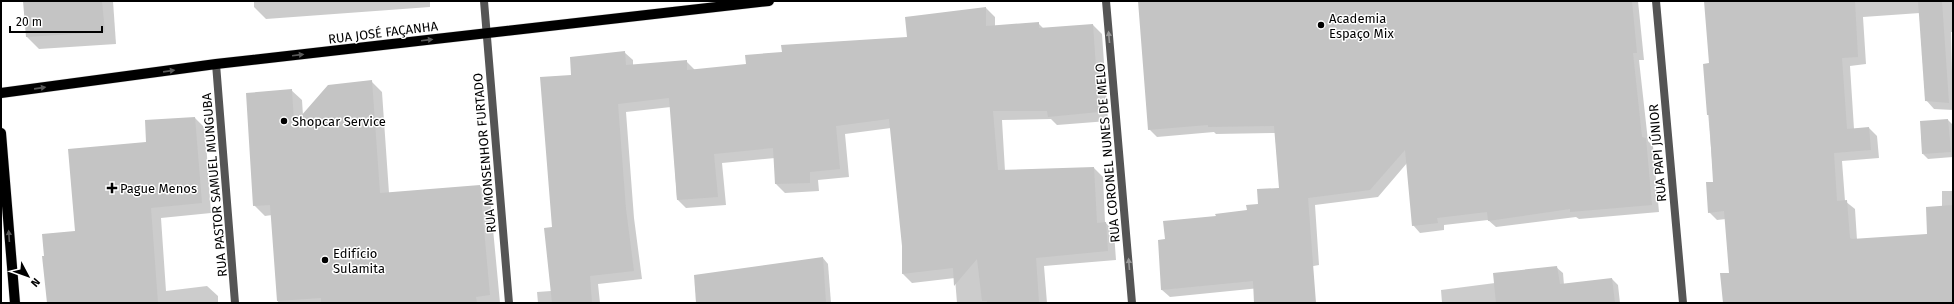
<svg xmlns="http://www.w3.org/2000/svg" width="1954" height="304" font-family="'Fira Sans',sans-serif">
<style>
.shadow{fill:#0003}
.building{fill:#c4c4c4}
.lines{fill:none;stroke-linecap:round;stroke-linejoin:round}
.primary-casing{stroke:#dbdbdb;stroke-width:11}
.minor{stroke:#555;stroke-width:8}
.primary{stroke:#000;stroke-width:10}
.oneway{fill:#999}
.oneway2{fill:#595959}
.poi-dot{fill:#000;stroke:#fff;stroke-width:1.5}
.labels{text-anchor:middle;stroke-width:3;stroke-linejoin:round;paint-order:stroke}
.poi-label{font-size:13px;fill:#000;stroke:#fff;text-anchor:start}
.street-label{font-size:13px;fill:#000;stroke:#fff}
</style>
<rect width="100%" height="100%" fill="#fff"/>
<g class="shadow">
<polygon points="24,1 113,1 116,44 39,49 27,37"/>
<polygon points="254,1 430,1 430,7 266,19 254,7"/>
<polygon points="1149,1 1638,1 1644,60 1639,60 1648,141 1653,146 1659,212 1579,219 1576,217 1496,227 1488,220 1444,225 1444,230 1420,233 1413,225 1407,163 1378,197 1315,205 1319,265 1264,275 1260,288 1170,297 1162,290 1166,240 1217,217 1248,211 1280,189 1275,133 1216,134 1214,132 1157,137 1149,129"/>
<polygon points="1705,1 1953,1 1953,32 1951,32 1953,110 1934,109 1926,100 1920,13 1863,17 1866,64 1850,66 1854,129 1869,128 1877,136 1879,158 1842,161 1845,201 1855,209 1857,240 1928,235 1942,207 1942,191 1953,191 1953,303 1726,303 1730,273 1726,219 1717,220 1709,212 1714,183 1704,65 1710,64"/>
<polygon points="986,8 995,17 995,26 1038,23 1044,29 1093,25 1102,34 1108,121 1057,125 1051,119 1002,120 1005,171 1094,168 1103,177 1105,222 1114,232 1116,260 1044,266 1047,303 957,303 955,278 912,283 903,274 903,246 891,128 845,134 849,177 818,180 819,191 785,193 776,184 775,158 722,163 726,205 686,208 677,199 671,107 626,112 634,218 642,279 598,284 600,303 538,303 537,292 551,291 572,76 624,52 633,60 633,66 686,61 695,70 747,65 908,38"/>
<polygon points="371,81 382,92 389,193 480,186 490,197 500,303 278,303 272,215 265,216 254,205 291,90 302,100 303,116"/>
<polygon points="195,118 205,128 211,213 161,218 166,291 207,286 218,296 218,303 48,303 76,232 147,143"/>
<polygon points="1948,120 1953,125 1953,157 1928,159 1923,154"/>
<polygon points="823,258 828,264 831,303 697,303"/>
<polygon points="1556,267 1563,273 1564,285 1612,279 1618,285 1620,303 1442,303 1441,290 1495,283"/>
</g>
<g class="building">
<polygon points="23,1 102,1 105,32 26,37"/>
<polygon points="1138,1 1632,1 1637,53 1633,53 1642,137 1646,138 1652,205 1570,212 1570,209 1488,221 1487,212 1437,218 1438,223 1412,226 1405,150 1370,190 1308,198 1316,303 1254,303 1253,281 1161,290 1158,240 1165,239 1163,221 1216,216 1215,214 1247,210 1246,205 1258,204 1257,189 1279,188 1274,126 1208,127 1208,125 1148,130"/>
<polygon points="1704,1 1855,1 1858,57 1842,58 1847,129 1869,127 1871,150 1834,153 1837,201 1847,200 1850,238 1852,239 1927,234 1926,207 1953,205 1953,303 1723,303 1720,273 1729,273 1724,211 1708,213 1706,182 1713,182 1709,115 1707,115 1703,64 1709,63"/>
<polygon points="1918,1 1942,1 1949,103 1925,101"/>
<polygon points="986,7 986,26 1039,22 1039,28 1093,24 1099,112 1048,117 1047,111 993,111 998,170 1094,167 1097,223 1106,222 1108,251 1036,258 1039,303 987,303 987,301 982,301 977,259 954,286 953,268 902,274 902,246 889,119 836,126 840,169 810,172 810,183 775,184 773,148 714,154 718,197 677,200 669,98 618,104 626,209 634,271 590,276 592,303 552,303 544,228 552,227 540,77 571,75 570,57 625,51 626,65 687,60 687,70 746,64 745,55 782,52 781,45 907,37 905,17"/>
<polygon points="372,80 380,193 480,185 490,295 476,297 477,303 321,303 321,298 277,301 270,205 253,206 246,93 292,89 294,124 328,85"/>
<polygon points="195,117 202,203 151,208 158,303 47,303 42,256 44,256 42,234 75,231 68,149 146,142 145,120"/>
<polygon points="1948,119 1951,152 1922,154 1920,121"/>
<polygon points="823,257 826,303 696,303 694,275"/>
<polygon points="1557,266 1560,284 1612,278 1615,303 1496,303 1493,273"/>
</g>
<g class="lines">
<defs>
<g id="primary">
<polyline points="1,93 216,64 769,1"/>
<polyline points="1,133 15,303"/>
</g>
</defs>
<use href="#primary" class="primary-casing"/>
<g class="minor">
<polyline points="484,1 509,303"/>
<polyline points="1106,1 1132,303"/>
<polyline points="1656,1 1683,303"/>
<polyline points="216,64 235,303"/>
</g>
<use href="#primary" class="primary"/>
</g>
<defs><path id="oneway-solid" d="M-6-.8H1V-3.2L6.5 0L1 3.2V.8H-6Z"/></defs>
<g class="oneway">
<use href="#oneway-solid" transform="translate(1109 37) rotate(-95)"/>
<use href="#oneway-solid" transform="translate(1129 264) rotate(-95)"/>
</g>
<g class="oneway2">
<use href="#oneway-solid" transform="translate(427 40) rotate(-7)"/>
<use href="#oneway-solid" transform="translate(298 55) rotate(-7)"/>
<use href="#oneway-solid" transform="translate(169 71) rotate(-8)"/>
<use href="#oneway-solid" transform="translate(40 88) rotate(-8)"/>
<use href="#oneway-solid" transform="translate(9 236) rotate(-94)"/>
</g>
<g class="poi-dot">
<circle cx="1321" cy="25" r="4"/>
<circle cx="284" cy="121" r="4"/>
<path d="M110 182h4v4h4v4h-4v4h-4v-4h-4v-4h4z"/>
<circle cx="325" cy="260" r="4"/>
</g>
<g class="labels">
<g class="poi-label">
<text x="1329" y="23">Academia<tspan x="1329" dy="15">Espaço Mix</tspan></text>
<text x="292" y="126">Shopcar Service</text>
<text x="120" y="193">Pague Menos</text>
<text x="333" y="258">Edifício<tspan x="333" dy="15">Sulamita</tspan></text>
</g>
<g class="street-label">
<text transform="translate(383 32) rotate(-7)" y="5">RUA JOSÉ FAÇANHA</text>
<text transform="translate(484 153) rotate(-95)" y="5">RUA MONSENHOR FURTADO</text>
<text transform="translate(1107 153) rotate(-95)" y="5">RUA CORONEL NUNES DE MELO</text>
<text transform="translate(1657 153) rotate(-95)" y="5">RUA PAPI JÚNIOR</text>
<text transform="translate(214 185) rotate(-95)" y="5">RUA PASTOR SAMUEL MUNGUBA</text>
</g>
</g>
<rect width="1954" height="304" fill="none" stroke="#000000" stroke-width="4"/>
<g transform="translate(28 276) rotate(131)" stroke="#ffffff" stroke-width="3" paint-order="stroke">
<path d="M0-3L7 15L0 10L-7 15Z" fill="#000000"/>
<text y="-6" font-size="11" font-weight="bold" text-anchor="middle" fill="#000000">N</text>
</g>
<path d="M10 26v6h92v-6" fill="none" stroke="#000000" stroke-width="2"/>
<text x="16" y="26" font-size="12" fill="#000000" stroke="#ffffff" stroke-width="3" paint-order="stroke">20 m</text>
</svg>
